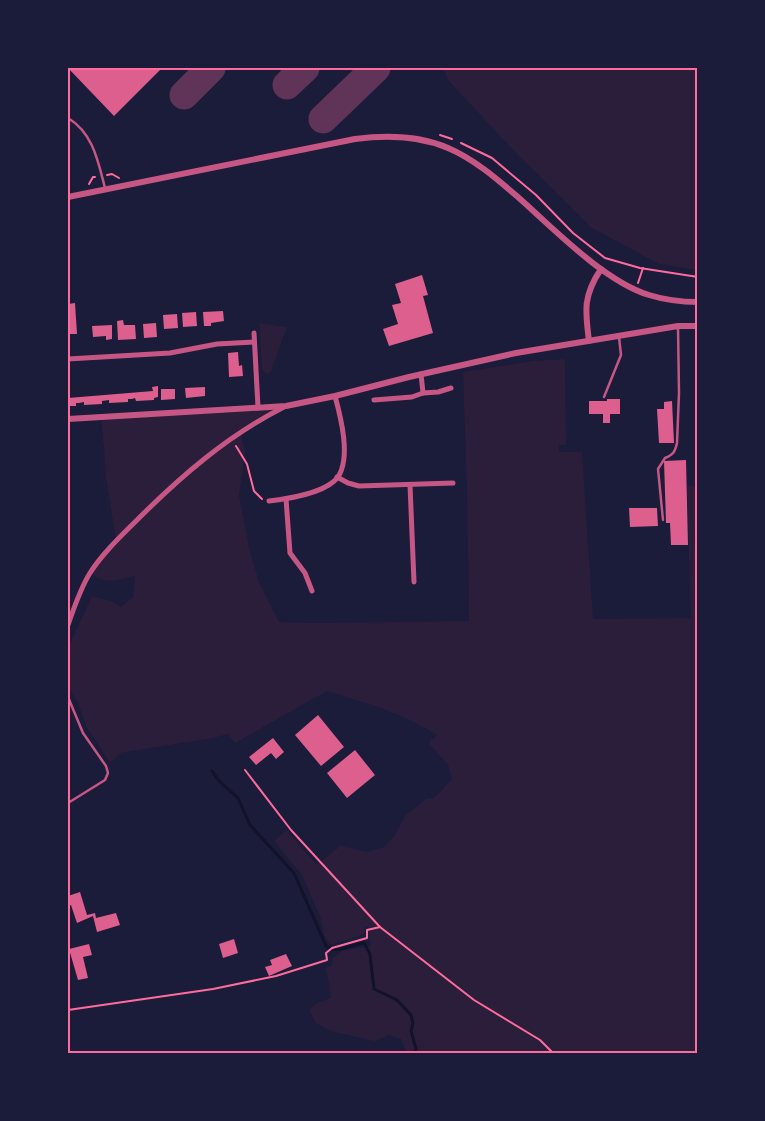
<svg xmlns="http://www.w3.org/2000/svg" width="765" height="1121" font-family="'Work Sans',sans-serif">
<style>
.green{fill:#2a1e3b}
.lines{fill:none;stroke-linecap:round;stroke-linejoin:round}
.stream{stroke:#12122b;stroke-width:3}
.taxiway{stroke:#603358;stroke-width:29}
.building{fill:#dd5f8e}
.path{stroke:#ff6b9d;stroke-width:2}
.service{stroke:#c65784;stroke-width:2.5}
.minor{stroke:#c65784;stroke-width:5}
.tertiary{stroke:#c65784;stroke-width:6}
.neatline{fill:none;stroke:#ff6b9d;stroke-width:2}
</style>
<rect width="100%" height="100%" fill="#1b1b3a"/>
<g class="green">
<polygon points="443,68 697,68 697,270 659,264 592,228 516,153 448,80"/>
<polygon points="259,323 287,327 271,371 267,374 264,372 262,369"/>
<path d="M565,359L566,445H559V452H582L593,619L691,618L687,486H697V1053H407L401,1039L389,1035L374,1041L330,1031L316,1023L309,1010L317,1003L331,998L329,982L325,968L332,965L333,958L342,951L371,946L367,926L364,928V934L331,945L324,935L321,919L302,875L274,841L286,830L317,865L340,846L367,852L384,847L393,838L406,815L426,799H433L452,779L448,765L430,745V741L437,735C400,712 369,704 327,691L235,743L228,734L213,738L120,753L110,763L86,726L78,703L68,686V648L92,596L111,601L121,607L133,597L135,576C117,580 105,586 90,572L116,540L106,478L105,460L101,416L286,406L240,431L245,452L239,495L249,548L259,582L279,622L317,623L469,621L467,492L463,372L534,361Z"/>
</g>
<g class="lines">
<path class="stream" d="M212,771L219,781L238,798L250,825L294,873L326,946C337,955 352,944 364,943L370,954L374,989L397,1000L411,1015L413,1023L411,1031L416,1049L414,1054"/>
<g class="taxiway">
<polyline points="287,85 305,68"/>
<polyline points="184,95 211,68"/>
<polyline points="323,119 376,68"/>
</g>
</g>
<g class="building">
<polygon points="68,68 162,68 114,116"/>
<polygon points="422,275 428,295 423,296 433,333 389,346 383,329 398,324 392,305 401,303 395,284"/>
<polygon points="75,303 77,334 68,334 68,304"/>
<polygon points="223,311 224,321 211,323 211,326 204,326 203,312"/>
<polygon points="196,312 197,326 183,327 182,313"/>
<polygon points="177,314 178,328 164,329 163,315"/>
<polygon points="123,320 124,325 135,325 136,339 118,340 117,321"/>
<polygon points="156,323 157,337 144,338 143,324"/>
<polygon points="112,325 112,339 106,340 106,336 93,337 92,326"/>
<polygon points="238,352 239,366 242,365 243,376 229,377 228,353"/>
<polygon points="158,386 158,397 154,398 154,400 136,401 135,398 132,399 128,399 128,402 109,403 109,400 102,401 102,404 84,405 84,402 79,403 76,403 76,406 68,406 68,398 153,391 152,387"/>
<polygon points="205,387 205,396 186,398 185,388"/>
<polygon points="161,389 175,389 175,399 161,400"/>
<polygon points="607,399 620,399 620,414 610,414 610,423 603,423 603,414 589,414 589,401 607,401"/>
<polygon points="672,401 674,443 659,443 657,409 664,409 664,402"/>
<polygon points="686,460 688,545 671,545 670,523 666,523 664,461"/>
<polygon points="629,508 657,508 658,526 630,527"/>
<polygon points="318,715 344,747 321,766 295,735"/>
<polygon points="273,738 284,752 276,759 271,753 256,765 249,757"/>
<polygon points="355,750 375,775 347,798 327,773"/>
<polygon points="80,892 87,915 95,913 96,918 116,913 120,925 97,932 93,916 77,923 71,905 68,906 68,896"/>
<polygon points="234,939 238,953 223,958 219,944"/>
<polygon points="89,944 92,955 83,957 88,978 78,980 69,949"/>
<polygon points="286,954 292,966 269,976 265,967 272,965 270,960"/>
</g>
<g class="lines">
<g class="path">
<polyline points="440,135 452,139"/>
<polyline points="461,143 492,158 536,195 573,233 605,258 640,268 698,277"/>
<polyline points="107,175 112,174 119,178"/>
<polyline points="89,184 93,177 95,177"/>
<polyline points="638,283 643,268"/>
<polyline points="236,446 247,464 254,491 262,499"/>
<polyline points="245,770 291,830 380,927"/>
<polyline points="68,1010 213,989 276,976 327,960 326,953 332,948 367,938 367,930 380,927 474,1000 540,1040 554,1054"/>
</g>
<g class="service">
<path d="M68,118C93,133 98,161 105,188"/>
<polyline points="604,397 621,355 619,337"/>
<path d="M663,520L658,469L665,458C673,455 675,452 677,443L679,393L678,327"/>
<polyline points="68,697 83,733 106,766 108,773 105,780 68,803"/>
</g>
<g class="minor">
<polyline points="254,333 258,407"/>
<polyline points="68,359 170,353 217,344 254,342"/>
<polyline points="421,374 423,393"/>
<polyline points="374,400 412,397 423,393 438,392 451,388"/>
<polyline points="337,477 348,483 359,486 453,483"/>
<polyline points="410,485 414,582"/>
<polyline points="286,499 290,553 305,573 312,591"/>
<path d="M269,501C287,499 326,493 338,477C351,457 341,418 335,396"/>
<path d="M68,625C74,608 80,589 90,573C102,554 120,537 136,521C181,476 227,436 284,407"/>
</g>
<g class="tertiary">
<path d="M68,197L355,139C386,135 418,135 448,148C474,159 497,179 519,198C554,229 604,281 649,295C665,300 681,302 698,302"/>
<path d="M589,341C585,310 583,296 601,269"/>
<polyline points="68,419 286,406 335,396 409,377 516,353 678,326 698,326"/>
</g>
</g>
<rect width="765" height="1121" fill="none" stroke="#1b1b3a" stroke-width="138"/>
<rect x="69" y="69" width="627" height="983" class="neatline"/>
</svg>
